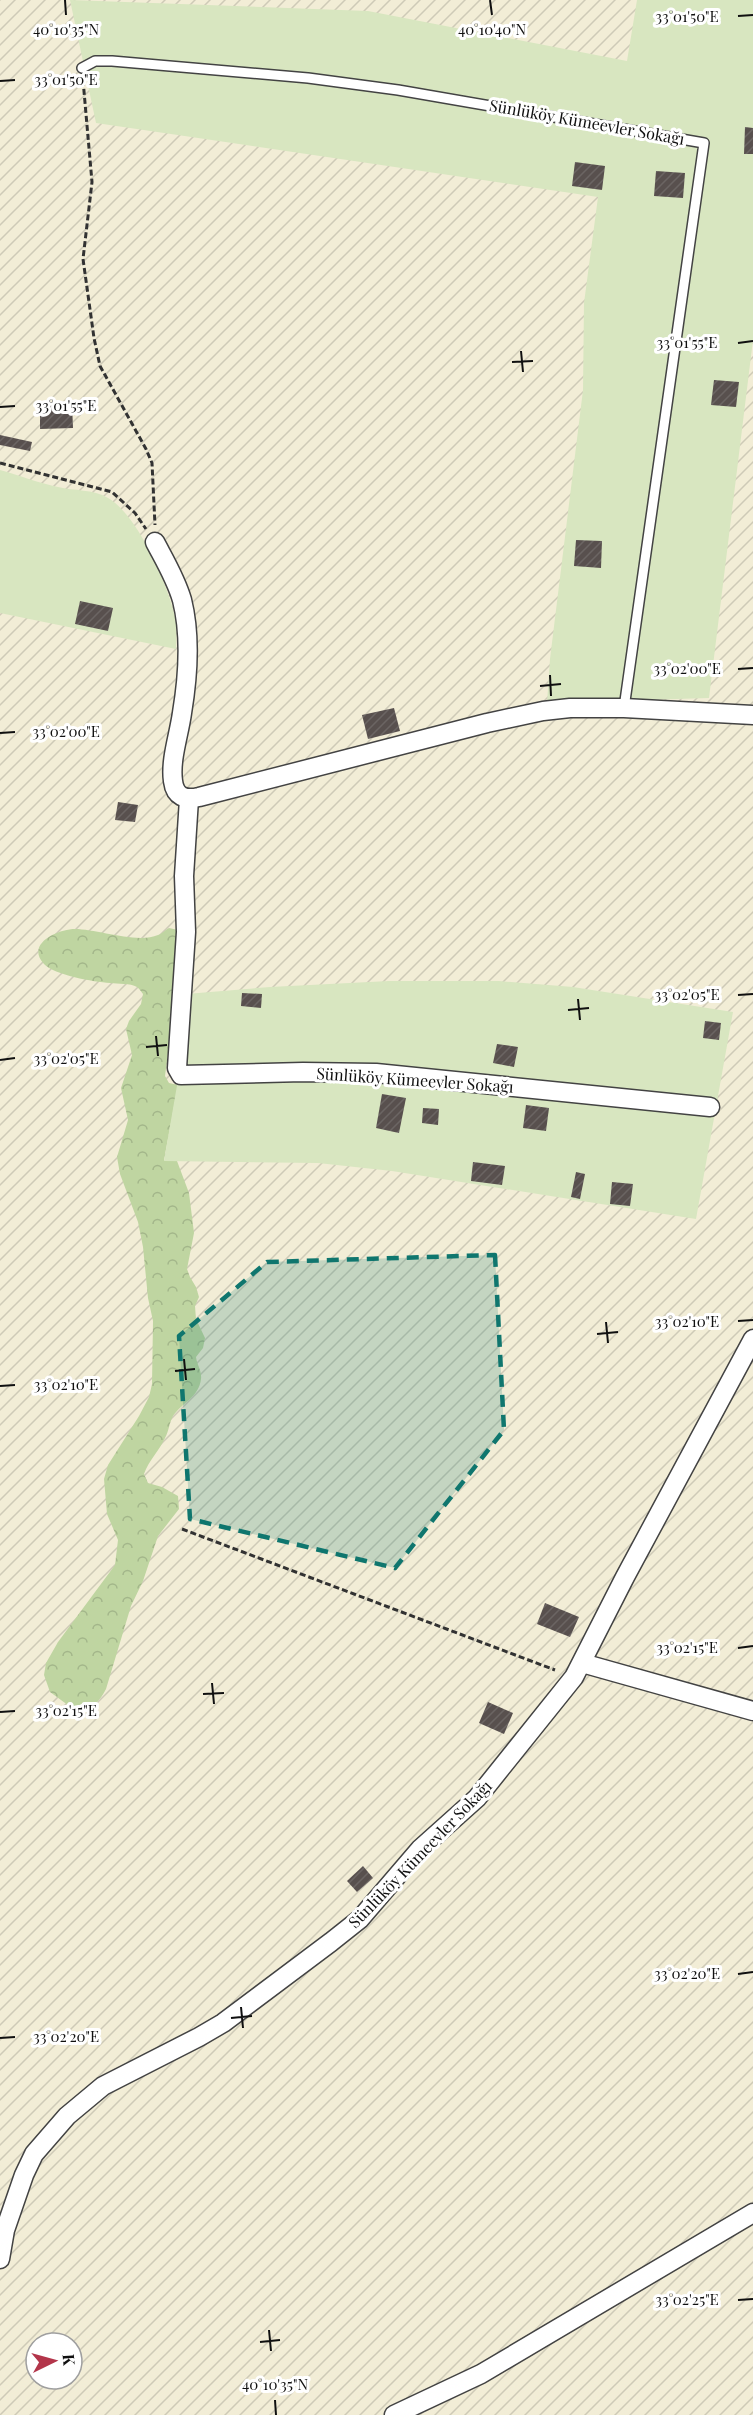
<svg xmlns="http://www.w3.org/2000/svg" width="753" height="2415" font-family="'Playfair Display',serif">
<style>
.farmland{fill:url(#farmland-furrows);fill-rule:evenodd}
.forest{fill:url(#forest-crowns)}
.garden{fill:#d8e6c0}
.building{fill:url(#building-hatch)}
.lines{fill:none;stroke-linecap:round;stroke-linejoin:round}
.service-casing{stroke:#434343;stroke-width:12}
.minor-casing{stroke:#434343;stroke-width:21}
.path{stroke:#323232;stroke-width:3;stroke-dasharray:6 3;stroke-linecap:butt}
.service{stroke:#fff;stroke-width:9}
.minor{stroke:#fff;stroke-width:18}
.marked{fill:#0f766e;fill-opacity:0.2;stroke:#0f766e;stroke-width:4.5;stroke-dasharray:12 8;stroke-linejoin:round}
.ticks{fill:none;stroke:#101010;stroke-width:2}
.labels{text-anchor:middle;stroke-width:6;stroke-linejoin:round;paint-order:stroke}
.street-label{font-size:16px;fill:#101010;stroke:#fff}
.ticks-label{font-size:15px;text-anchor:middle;fill:#101010;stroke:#fff;stroke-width:6;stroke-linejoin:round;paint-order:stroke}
</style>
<defs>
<pattern id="farmland-furrows" width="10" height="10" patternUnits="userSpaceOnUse" patternTransform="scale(1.5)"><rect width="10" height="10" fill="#f2edd6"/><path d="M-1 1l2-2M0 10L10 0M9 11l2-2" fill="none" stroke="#cecab7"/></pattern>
<pattern id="forest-crowns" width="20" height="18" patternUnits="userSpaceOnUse" patternTransform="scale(1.5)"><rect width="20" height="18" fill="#bfd5a1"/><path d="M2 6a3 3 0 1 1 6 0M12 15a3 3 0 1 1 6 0" fill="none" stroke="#a3b68a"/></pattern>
<pattern id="building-hatch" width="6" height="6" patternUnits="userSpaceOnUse" patternTransform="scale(1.5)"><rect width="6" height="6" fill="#58504e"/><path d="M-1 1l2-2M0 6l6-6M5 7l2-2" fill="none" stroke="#6b6563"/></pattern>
</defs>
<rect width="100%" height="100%" fill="#fefbf5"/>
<path class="farmland" d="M0,0H753V2415H0ZM36,2343H72V2379H36Z"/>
<path class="forest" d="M169,928L178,930L177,982L165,1076L169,1083L178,1085L164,1160L177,1161L189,1193L194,1233L187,1269L190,1277L196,1287L199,1297L195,1306L196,1319L205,1338L203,1348L196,1357C197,1365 202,1371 201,1379C199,1397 182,1403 173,1416C169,1423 169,1431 165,1438C159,1451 149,1460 144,1474L148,1483L162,1487L178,1496L179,1509L158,1536L143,1581L131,1606L106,1689C98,1704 92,1709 76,1711L50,1692L44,1675L46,1663L58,1642L115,1565L118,1540L107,1514L104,1479L108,1465L139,1416L149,1397L152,1384L153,1321L148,1298L143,1247L138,1222L120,1174L117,1157L128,1120L121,1088L132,1055L126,1029L129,1021L141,1004L143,994C141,992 140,989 137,987C130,983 118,984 110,983C94,982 54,975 44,964C25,944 58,929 75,929C97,929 137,944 158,935C162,934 165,930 169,928Z"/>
<g class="garden">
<polygon points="70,0 368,11 627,61 637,0 753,0 753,340 709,698 547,703 550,659 583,390 584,303 598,197 96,123"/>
<path d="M0,470C19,475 38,483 58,487C74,491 93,489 108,498C138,515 170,588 176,622C177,630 176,640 176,649L0,613Z"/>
<polygon points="389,981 499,981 573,987 733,1012 696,1219 392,1171 318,1163 164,1161 180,1068 186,994 270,987"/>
</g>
<g class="building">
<polygon points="745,127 753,128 753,154 744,154"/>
<polygon points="575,162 605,166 602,190 572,186"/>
<polygon points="656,171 685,173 683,198 654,196"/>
<polygon points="714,380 739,382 736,407 711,405"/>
<polygon points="40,404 72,404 73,428 40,429"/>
<polygon points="0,435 32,442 30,451 0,445"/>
<polygon points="576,540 602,541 601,568 574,566"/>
<polygon points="80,601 113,608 108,631 75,624"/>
<polygon points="394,708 400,731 368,739 362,715"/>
<polygon points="118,802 138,805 135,822 115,820"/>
<polygon points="242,993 262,994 261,1008 241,1006"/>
<polygon points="705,1021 721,1023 719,1040 703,1038"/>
<polygon points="497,1044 518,1047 514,1067 493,1063"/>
<polygon points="382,1094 406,1098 399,1133 376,1128"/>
<polygon points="526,1105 549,1108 546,1131 523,1128"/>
<polygon points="423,1108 439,1109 438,1125 422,1123"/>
<polygon points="473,1162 505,1166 502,1185 471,1181"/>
<polygon points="576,1172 585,1174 580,1199 571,1197"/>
<polygon points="612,1182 633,1184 630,1206 610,1204"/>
<polygon points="545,1603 579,1617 570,1637 537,1624"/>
<polygon points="488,1702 513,1713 504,1734 479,1723"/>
<polygon points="363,1866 373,1878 357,1892 347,1881"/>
</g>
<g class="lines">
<defs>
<polyline id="service" points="82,68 95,61 112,61 308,78 398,90 704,143 624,708"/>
<g id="minor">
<path d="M155,542C165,561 176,579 182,600C191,636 188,677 182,713C179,735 170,760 173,781C175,797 185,800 199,797L487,723L543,711L570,708H624L753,715"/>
<polyline points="189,799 184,876 186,932 177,1068 181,1075 303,1072 376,1073 710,1107"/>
<polyline points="582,1663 753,1711"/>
<polyline points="0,2259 5,2230 24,2175 34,2154 67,2116 103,2086 199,2037 223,2023 331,1942 360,1919 420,1849 477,1798 574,1677 625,1577 753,1339"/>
<polyline points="394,2415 481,2374 753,2213"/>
</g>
</defs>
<use href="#service" class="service-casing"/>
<use href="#minor" class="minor-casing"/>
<g class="path">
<polyline points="83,80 92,182 83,259 94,338 100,366 146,449 152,463 155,525"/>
<polyline points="0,463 112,492 135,513 146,529"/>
<polyline points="182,1529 555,1670"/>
</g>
<use href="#service" class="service"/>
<use href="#minor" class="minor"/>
</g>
<path class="marked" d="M495,1255L504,1430L395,1568L190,1519L179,1336L267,1262Z"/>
<path class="ticks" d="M65,0L66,15M490,0L492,15M738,16L753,15M0,81L15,80M738,343L753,341M521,351L523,372M512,362L533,361M0,407L15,406M738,669L753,668M550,675L551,696M540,686L561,684M0,733L15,732M738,995L753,994M578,999L580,1020M568,1010L589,1008M156,1036L158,1056M146,1047L167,1045M0,1060L15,1058M738,1321L753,1320M606,1322L608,1343M597,1334L618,1332M184,1359L186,1380M175,1371L195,1369M0,1386L15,1385M738,1648L753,1646M212,1683L214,1704M203,1694L224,1693M0,1712L15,1711M738,1974L753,1972M241,2007L243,2028M231,2018L252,2016M0,2038L15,2037M738,2300L753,2299M269,2330L271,2351M260,2342L280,2340M275,2400L276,2415"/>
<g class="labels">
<g class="street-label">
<text transform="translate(587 122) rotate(10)" y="6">Sünlüköy Kümeevler Sokağı</text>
<text transform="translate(415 1080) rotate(4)" y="6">Sünlüköy Kümeevler Sokağı</text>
<text transform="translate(420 1854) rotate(-46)" y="6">Sünlüköy Kümeevler Sokağı</text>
</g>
</g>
<g class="ticks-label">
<text x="687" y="22">33°01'50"E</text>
<text x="66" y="35">40°10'35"N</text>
<text x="492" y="35">40°10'40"N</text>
<text x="66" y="85">33°01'50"E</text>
<text x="687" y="348">33°01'55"E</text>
<text x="66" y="411">33°01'55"E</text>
<text x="687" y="674">33°02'00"E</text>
<text x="66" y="737">33°02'00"E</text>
<text x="687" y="1000">33°02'05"E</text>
<text x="66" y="1064">33°02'05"E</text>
<text x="687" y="1327">33°02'10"E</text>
<text x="66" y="1390">33°02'10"E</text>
<text x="687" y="1653">33°02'15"E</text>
<text x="66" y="1716">33°02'15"E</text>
<text x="687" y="1979">33°02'20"E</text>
<text x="66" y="2042">33°02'20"E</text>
<text x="687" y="2305">33°02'25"E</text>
<text x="275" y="2390">40°10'35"N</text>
</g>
<g transform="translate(54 2361) rotate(85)"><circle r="28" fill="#ffffff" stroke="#9f9f9f" stroke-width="1.5"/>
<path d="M0-4.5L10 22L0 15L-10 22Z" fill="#b3354a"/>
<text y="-9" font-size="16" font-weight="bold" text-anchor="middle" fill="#101010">K</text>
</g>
</svg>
